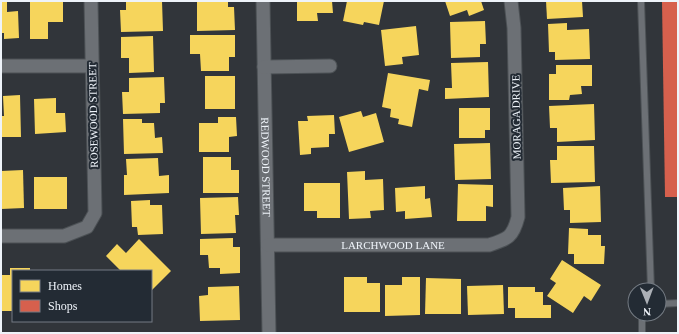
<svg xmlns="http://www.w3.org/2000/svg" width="679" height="334" font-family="'Times New Roman',serif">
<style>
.homes{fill:#f6d55c}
.shops{fill:#d6604d}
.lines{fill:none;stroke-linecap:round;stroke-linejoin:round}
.lane-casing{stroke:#4c5155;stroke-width:8}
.street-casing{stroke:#4c5155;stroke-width:15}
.lane{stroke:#6c7075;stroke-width:6}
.street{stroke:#6c7075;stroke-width:13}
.labels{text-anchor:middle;stroke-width:4;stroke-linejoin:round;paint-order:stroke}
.street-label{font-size:11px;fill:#eef3f9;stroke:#232b34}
</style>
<rect width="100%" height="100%" fill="#31353a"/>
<g class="homes">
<polygon points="1,1 7,1 7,12 18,11 19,38 4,39 4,33 1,33"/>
<polygon points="30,1 63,1 63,22 48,22 48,39 30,39"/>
<polygon points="126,1 162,1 163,31 121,32 120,10 126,10"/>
<polygon points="197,1 228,1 228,7 234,7 235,30 197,31"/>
<polygon points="297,1 332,1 333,13 317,13 318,21 297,21"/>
<polygon points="347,1 384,1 379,25 364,22 363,25 343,21"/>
<polygon points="445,1 481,1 484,10 469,16 467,10 450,16"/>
<polygon points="546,1 582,1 583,17 547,19"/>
<polygon points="485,21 486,44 480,44 480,57 451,58 450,22"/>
<polygon points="567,23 567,30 589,29 590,59 555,60 555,52 549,52 548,24"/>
<polygon points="416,26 419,55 402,57 403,64 385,66 381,30"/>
<polygon points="190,35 235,35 235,57 229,57 229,71 201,71 200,54 190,54"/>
<polygon points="153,36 154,72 129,73 129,58 121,58 121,37"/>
<polygon points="488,62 489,97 445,99 445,88 452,88 451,63"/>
<polygon points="556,65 592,65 592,86 581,86 582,94 570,95 569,100 549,100 549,74 556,74"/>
<polygon points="388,73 430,80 428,91 419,89 412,127 398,124 399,119 390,117 391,109 382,107"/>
<rect x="205" y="76" width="30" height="33"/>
<polygon points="164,77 165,103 160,103 160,113 123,114 122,92 129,92 129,78"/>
<polygon points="20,95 21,137 1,137 1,116 4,116 3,96"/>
<polygon points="56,98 56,113 65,113 66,132 35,134 34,99"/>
<polygon points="594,104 595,140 557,142 557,128 550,128 549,106"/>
<polygon points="459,108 490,108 490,130 485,130 485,138 459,138"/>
<polygon points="361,111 363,117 376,113 384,142 349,152 339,117"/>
<polygon points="334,115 335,134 329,134 329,147 311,148 311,154 300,155 298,121 308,121 307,116"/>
<polygon points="218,117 236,117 237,136 229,137 229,152 199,152 199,123 218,123"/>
<polygon points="123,119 142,119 142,123 154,123 155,138 162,137 163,153 124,154"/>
<polygon points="490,143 491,179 455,180 454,144"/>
<polygon points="557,146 594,146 595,182 551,183 550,160 557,160"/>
<polygon points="203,157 231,157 231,170 239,170 239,193 203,193"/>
<polygon points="158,158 159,176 169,175 169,193 124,195 124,175 127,175 126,159"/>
<polygon points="23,170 24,208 1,209 1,171"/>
<polygon points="365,171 365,180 383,179 384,210 370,211 371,218 349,219 347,172"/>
<rect x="34" y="177" width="33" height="32"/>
<polygon points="304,183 340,183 340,218 317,218 317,211 304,211"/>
<polygon points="458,184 493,185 493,207 486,206 486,221 457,221"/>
<polygon points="425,186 425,199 430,198 432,217 405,219 405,211 396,212 395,188"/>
<polygon points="600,186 601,222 570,223 570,210 564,210 563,188"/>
<polygon points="238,197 239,215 235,215 236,233 201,234 200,198"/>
<polygon points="150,200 150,205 162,205 163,234 138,235 137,227 132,227 131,201"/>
<polygon points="569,228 588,229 588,235 601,235 601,246 605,246 604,264 574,264 574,254 568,254"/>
<polygon points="233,238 233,247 240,247 240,273 220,274 220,268 209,268 208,255 200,255 200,239"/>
<polygon points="139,239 171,271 151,291 151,271 121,271 106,256 117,244 126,253"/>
<polygon points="562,260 601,285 591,301 584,296 573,313 547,296 556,283 550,279"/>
<polygon points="10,268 30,268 30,271 13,271 13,311 1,311 1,275 10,275"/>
<polygon points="344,277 367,277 367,283 380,283 380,312 344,312"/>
<polygon points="402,277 420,277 420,315 385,316 385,285 402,285"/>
<polygon points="426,278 461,279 461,314 425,314"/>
<polygon points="503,285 504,314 468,315 467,286"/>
<polygon points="239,286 240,320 200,321 199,296 208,295 208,287"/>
<polygon points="508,287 535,287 535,292 543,292 543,305 551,305 551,318 515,318 515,308 508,308"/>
</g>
<polygon class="shops" points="662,1 678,1 678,197 665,197"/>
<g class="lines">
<defs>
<g id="lane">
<polyline points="641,1 651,290"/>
<polyline points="659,304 678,303"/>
<polyline points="642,314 642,333"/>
</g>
<g id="street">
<path id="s1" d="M263,1L269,333"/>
<polyline points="1,66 92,66"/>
<polyline points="264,67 330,66"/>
<polyline points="1,236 64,236 87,227 95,213 91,1"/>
<path id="s2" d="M268,245H489C508,239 513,237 518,217L514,28L511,1"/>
</g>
</defs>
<use href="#lane" class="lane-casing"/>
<use href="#street" class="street-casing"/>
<use href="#lane" class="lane"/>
<use href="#street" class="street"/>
</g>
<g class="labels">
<g class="street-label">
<text transform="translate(93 115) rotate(-91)" y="4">ROSEWOOD STREET</text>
<text transform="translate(516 117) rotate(-91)" y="4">MORAGA DRIVE</text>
<text dy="4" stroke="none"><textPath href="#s1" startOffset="166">REDWOOD STREET</textPath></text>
<text dy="4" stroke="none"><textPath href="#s2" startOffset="125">LARCHWOOD LANE</textPath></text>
</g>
</g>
<rect width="679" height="334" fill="none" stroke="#eef3f9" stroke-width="4"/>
<rect x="12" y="270" width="140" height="52" fill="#232b34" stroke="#747b83"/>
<rect x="20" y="280" width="20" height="12" fill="#f6d55c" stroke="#747b83"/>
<text x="48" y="290" font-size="12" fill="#eef3f9">Homes</text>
<rect x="20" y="300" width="20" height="12" fill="#d6604d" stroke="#747b83"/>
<text x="48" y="310" font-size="12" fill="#eef3f9">Shops</text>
<g transform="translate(647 302) rotate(179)"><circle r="19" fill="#232b34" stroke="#747b83"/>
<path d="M0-3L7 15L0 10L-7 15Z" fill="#acb0b6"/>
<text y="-6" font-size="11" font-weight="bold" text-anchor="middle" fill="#eef3f9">N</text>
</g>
</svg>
